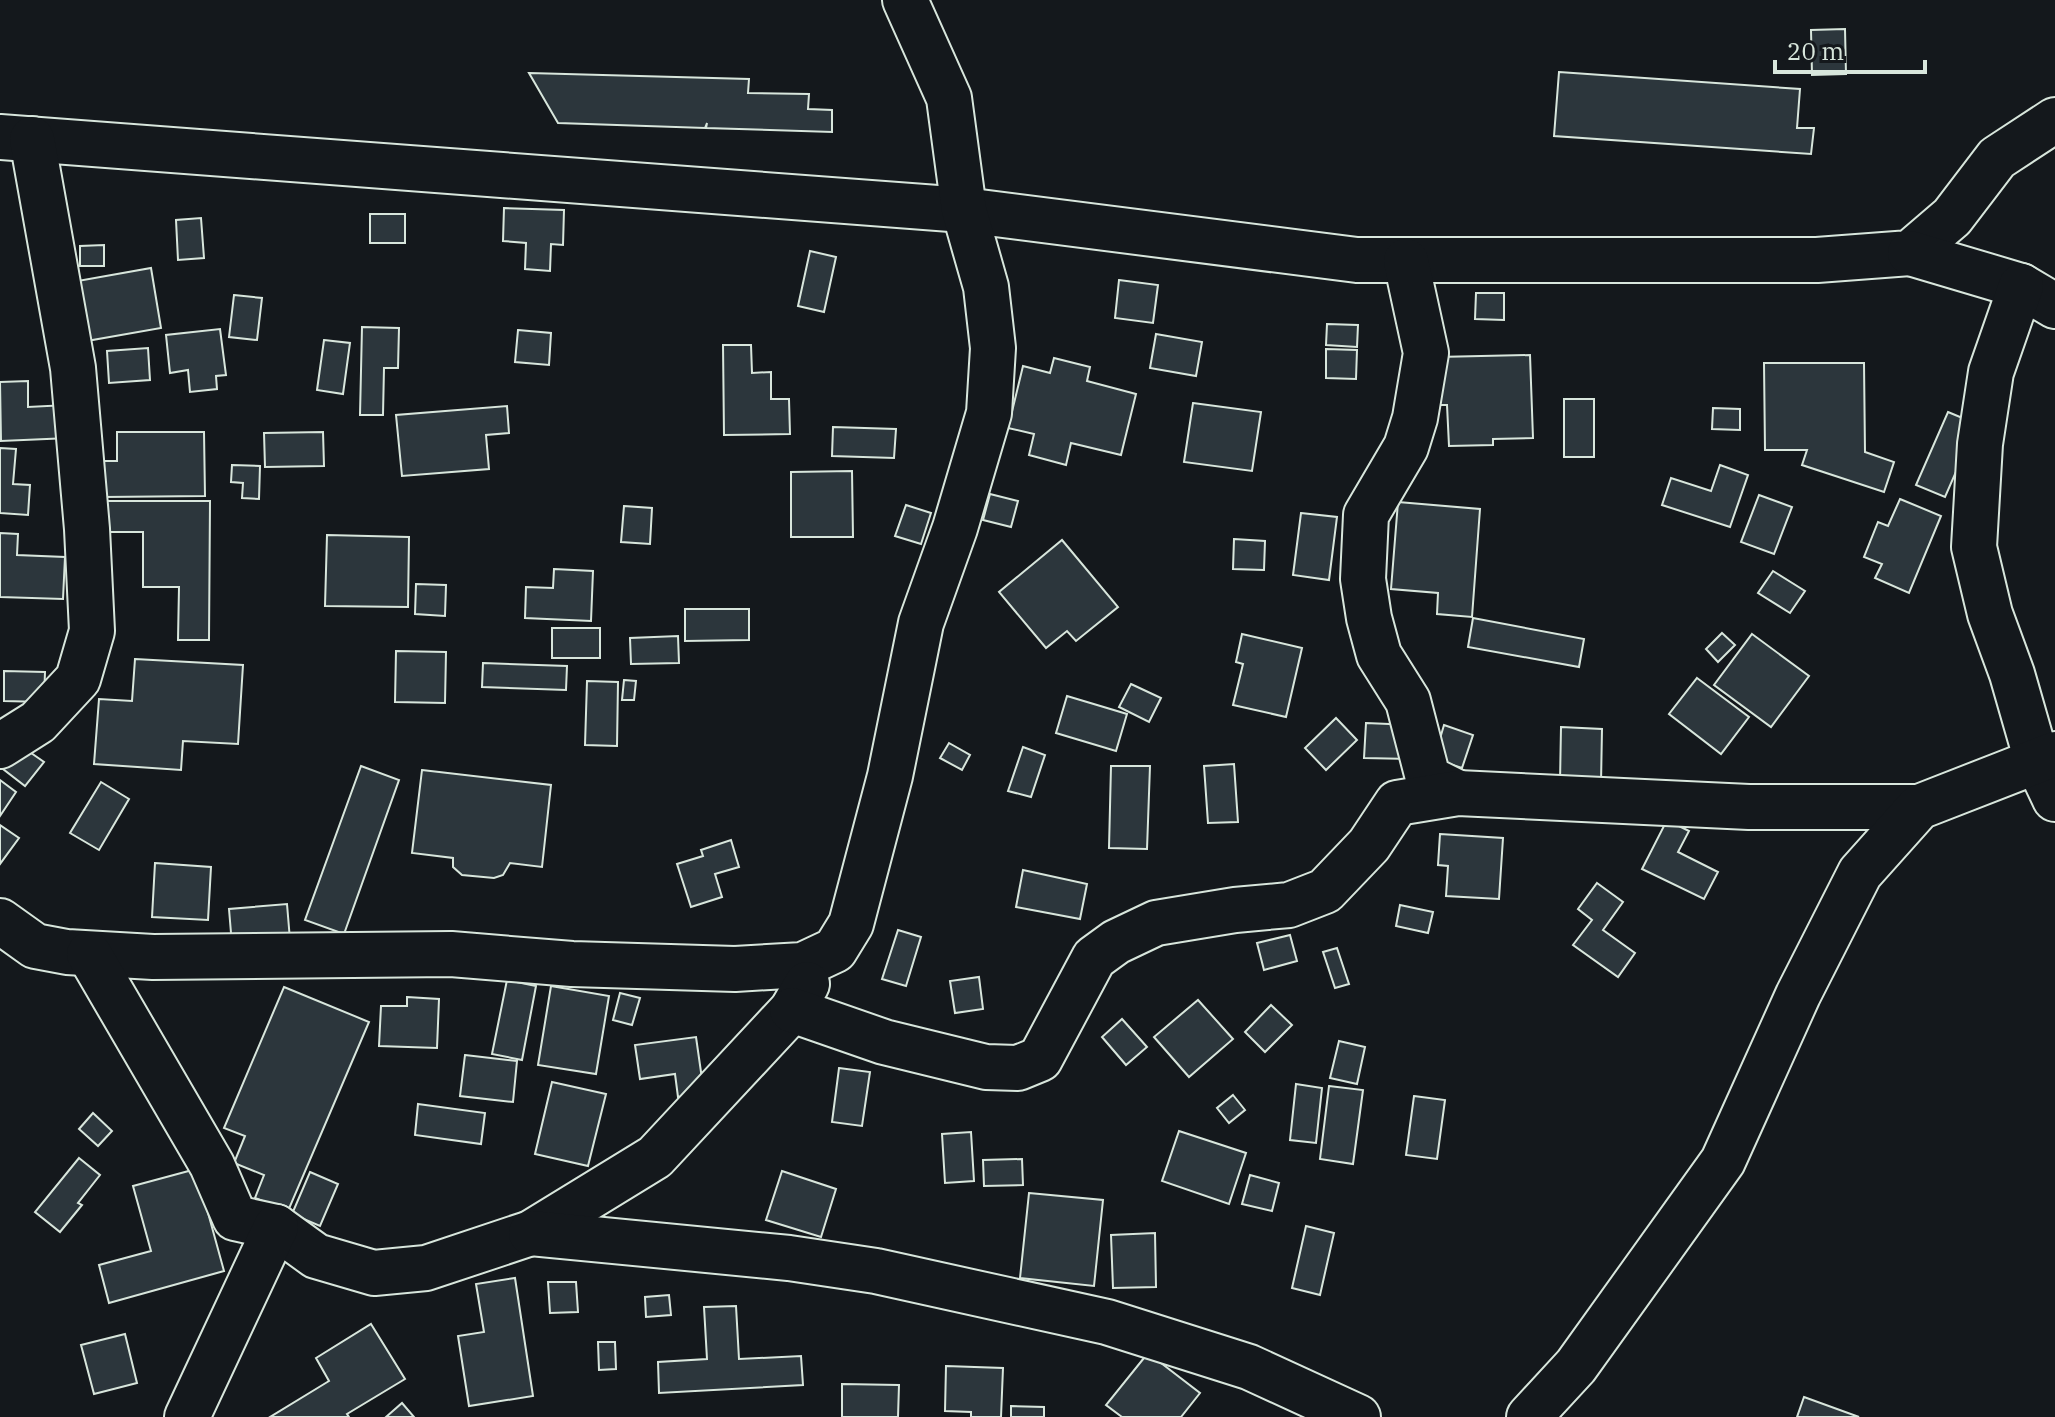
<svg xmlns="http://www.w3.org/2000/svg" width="2055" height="1417" font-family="'IBM Plex Serif',serif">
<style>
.building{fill:#2c363c;stroke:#d8e6dc;stroke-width:2}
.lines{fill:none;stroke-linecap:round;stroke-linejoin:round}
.street-casing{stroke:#d8e6dc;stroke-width:48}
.street{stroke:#14181c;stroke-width:44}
</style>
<rect width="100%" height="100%" fill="#14181c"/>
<g class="building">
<polygon points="1845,29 1846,74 1812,75 1811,30"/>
<polygon points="1559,72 1800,89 1797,128 1814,128 1811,154 1554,136"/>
<polygon points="529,73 749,79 748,93 809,94 808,109 832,110 832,132 706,128 707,123 705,128 558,123"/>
<polygon points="504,208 564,210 563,245 551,244 550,271 525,269 526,243 503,241"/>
<rect x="370" y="214" width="35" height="29"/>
<polygon points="201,218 204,258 178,260 176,220"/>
<polygon points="104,245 104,266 80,266 80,246"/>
<polygon points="810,251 836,257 824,312 798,306"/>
<polygon points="151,268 161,328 81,342 72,282"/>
<polygon points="1119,280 1158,285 1153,323 1115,318"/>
<polygon points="1476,293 1504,293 1504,320 1475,319"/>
<polygon points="234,295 262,298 257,340 229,337"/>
<polygon points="1327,324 1358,325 1357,347 1326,345"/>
<polygon points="362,327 399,328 398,368 384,368 383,415 360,415"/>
<polygon points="220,329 226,375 216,376 217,389 190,392 188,370 170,373 166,335"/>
<polygon points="518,330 551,333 549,365 515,362"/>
<polygon points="1156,334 1202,342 1196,376 1150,368"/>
<polygon points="324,340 350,343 343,394 317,390"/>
<polygon points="723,345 751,345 752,373 771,372 771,399 789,399 790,434 724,435"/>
<polygon points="148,348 150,380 109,383 107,351"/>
<polygon points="1326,349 1357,350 1356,379 1326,378"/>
<polygon points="1530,355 1533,438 1493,439 1493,445 1449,446 1447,405 1438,405 1437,357"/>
<polygon points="1054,358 1090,367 1087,381 1136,394 1121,455 1071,443 1066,465 1029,455 1034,434 1008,428 1023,366 1050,373"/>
<polygon points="1764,363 1864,363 1865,452 1894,462 1884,492 1802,465 1807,450 1765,450"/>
<polygon points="28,381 28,407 67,405 69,438 1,441 0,382"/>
<rect x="1564" y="399" width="30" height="58"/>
<polygon points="1193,403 1261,412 1252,471 1184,462"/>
<polygon points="507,406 509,433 486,435 489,469 402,476 396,415"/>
<polygon points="1713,408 1740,409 1740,430 1712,429"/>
<polygon points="1948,412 1977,424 1945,497 1916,485"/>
<polygon points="833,427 896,429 894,458 832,456"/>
<polygon points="117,432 204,432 205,496 103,497 103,461 117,461"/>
<polygon points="323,432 324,466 265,467 264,433"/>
<polygon points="0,448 16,449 13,484 30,485 28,515 0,513"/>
<polygon points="232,465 260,466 259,499 242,498 243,483 231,482"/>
<polygon points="1720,465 1748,475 1730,527 1662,505 1671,478 1711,491"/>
<polygon points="852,471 853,537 791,537 791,472"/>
<polygon points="990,494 1018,501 1011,527 983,520"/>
<polygon points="1759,495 1792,507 1774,554 1741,542"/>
<polygon points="1900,499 1941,516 1909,593 1875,578 1882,564 1864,557 1878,522 1888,526"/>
<polygon points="98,501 210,501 209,640 178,640 179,587 143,587 143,532 98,532"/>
<polygon points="1398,502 1480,509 1472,617 1437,614 1438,593 1391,589"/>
<polygon points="906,505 931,513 921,544 895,536"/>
<polygon points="624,506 652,508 650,544 621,542"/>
<polygon points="1301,513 1337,517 1329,580 1293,575"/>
<polygon points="0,533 18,534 17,555 65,557 63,599 0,597"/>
<polygon points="327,535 409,537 408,607 325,606"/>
<polygon points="1234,539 1265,541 1264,570 1233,569"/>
<polygon points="1062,540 1118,607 1076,641 1067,631 1046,648 999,592"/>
<polygon points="554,569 593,571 591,621 525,618 526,587 553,588"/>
<polygon points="1773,571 1805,591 1790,613 1758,593"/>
<polygon points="416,584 446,585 445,616 415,614"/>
<polygon points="685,609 749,609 749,640 685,641"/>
<polygon points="1473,618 1584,639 1579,667 1468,647"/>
<rect x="552" y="628" width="48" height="30"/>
<polygon points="1722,633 1735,645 1718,662 1706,649"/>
<polygon points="1242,634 1302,648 1286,717 1233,705 1243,664 1236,662"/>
<polygon points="1752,634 1809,676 1771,727 1714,685"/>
<polygon points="678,636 679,663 631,664 630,638"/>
<polygon points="396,651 446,652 445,703 395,702"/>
<polygon points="135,659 243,665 238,744 183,741 181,770 94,764 99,699 132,701"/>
<polygon points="483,663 567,666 566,690 482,687"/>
<polygon points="4,671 45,672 44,702 4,701"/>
<polygon points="1697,678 1749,717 1721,754 1669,714"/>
<polygon points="624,680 636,681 634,700 622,700"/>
<polygon points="587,681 618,682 617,746 585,745"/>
<polygon points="1131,684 1161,698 1149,722 1119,707"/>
<polygon points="1067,696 1127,714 1116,751 1056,733"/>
<polygon points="1336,718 1357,740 1326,770 1305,748"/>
<polygon points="1366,723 1412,725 1411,759 1364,758"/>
<polygon points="1444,725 1473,735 1462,768 1434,759"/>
<polygon points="1561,727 1602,729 1601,783 1560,782"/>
<polygon points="949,743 970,755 962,770 940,758"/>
<polygon points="21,746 44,762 25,786 3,769"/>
<polygon points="1023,747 1045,755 1031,797 1008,791"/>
<polygon points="1234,764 1238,822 1208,823 1204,766"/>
<polygon points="361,766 399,780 344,934 305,920"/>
<polygon points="1111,766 1150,766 1147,849 1109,848"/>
<polygon points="422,770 551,785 542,867 510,863 503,875 494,878 462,875 453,867 453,858 412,853"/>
<polygon points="0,780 16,792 0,816"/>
<polygon points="101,782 129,799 99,850 70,833"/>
<polygon points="1667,820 1689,831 1678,852 1718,872 1704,899 1642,869"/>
<polygon points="0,825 19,838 0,864"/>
<polygon points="1440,834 1503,838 1499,899 1446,896 1448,866 1438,865"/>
<polygon points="731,840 739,867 715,874 722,897 691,907 677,864 703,856 701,850"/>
<polygon points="155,863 211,867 208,920 152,917"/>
<polygon points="1023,870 1087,884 1080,919 1016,907"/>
<polygon points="1597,883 1623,902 1603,930 1635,953 1618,977 1573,945 1592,920 1578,909"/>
<polygon points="287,904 290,940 232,945 229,909"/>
<polygon points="1400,905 1433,912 1428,933 1396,926"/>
<polygon points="898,930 921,937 906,986 882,979"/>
<polygon points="1290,935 1297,961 1264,970 1257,943"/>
<polygon points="1337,948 1349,984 1335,988 1323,952"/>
<polygon points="979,977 983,1009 955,1013 950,981"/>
<polygon points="507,980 536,986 522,1060 492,1054"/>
<polygon points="551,986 609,996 596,1074 538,1065"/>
<polygon points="284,987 369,1022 288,1211 255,1198 264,1175 234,1163 245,1136 224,1128"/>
<polygon points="620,993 640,998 632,1025 613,1020"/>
<polygon points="407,997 439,999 437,1048 379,1046 381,1006 407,1006"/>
<polygon points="1198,1000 1233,1039 1189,1077 1154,1037"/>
<polygon points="1271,1005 1292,1025 1265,1052 1245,1032"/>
<polygon points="1122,1019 1147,1047 1126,1065 1102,1037"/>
<polygon points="696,1037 704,1093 678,1097 675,1074 640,1079 635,1045"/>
<polygon points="1339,1041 1365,1047 1357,1084 1330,1078"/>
<polygon points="465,1055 517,1061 513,1102 460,1096"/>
<polygon points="839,1068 870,1072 862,1126 832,1122"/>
<polygon points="552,1082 606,1094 588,1166 535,1154"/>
<polygon points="1296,1084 1322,1088 1316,1143 1290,1140"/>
<polygon points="1329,1086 1363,1090 1353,1164 1320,1159"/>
<polygon points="1233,1095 1245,1110 1229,1123 1217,1108"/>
<polygon points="1414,1096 1445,1100 1437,1159 1406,1155"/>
<polygon points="418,1104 485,1113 481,1144 415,1135"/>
<polygon points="93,1113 112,1131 98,1146 79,1129"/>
<polygon points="1179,1131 1246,1153 1229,1204 1162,1181"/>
<polygon points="971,1132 974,1181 945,1183 942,1134"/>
<polygon points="79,1158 100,1175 78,1203 82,1205 60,1232 35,1212"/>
<polygon points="1022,1159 1023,1185 984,1186 983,1160"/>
<polygon points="196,1169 224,1271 109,1303 99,1265 151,1251 133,1186"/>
<polygon points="782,1171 836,1189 821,1237 766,1220"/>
<polygon points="310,1172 338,1184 320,1226 292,1214"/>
<polygon points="1250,1175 1279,1183 1272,1211 1242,1204"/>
<polygon points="1029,1193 1103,1200 1094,1286 1020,1278"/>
<polygon points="1306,1226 1334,1233 1320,1295 1292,1288"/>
<polygon points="1155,1233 1156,1287 1113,1288 1111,1235"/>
<polygon points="515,1278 533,1396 469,1406 458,1336 484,1332 476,1284"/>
<polygon points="548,1282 576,1282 578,1312 550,1313"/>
<polygon points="669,1295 671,1315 646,1317 645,1297"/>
<polygon points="736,1306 739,1359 801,1356 803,1385 659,1393 658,1362 707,1359 704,1307"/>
<polygon points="371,1324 405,1379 347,1414 349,1417 270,1417 329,1381 316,1358"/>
<polygon points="125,1334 137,1383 94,1394 81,1345"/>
<polygon points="598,1342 615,1342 616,1369 599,1370"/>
<polygon points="1148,1353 1200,1393 1181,1417 1122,1417 1106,1405"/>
<polygon points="946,1366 1003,1368 1001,1417 971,1417 971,1412 945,1411"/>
<polygon points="842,1384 899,1385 898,1417 842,1417"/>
<polygon points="1804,1397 1859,1417 1797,1417"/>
<polygon points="402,1403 414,1417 386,1417"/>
<polygon points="1011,1406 1044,1407 1044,1417 1011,1417"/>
</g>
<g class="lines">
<defs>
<g id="street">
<polyline points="0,137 964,210 1357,260 1817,260 1910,253 1952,217 1997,158 2055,120"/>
<polyline points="1910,253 2021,286 2055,306"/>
<polyline points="1406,261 1426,353 1415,418 1406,447 1366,515 1363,579 1369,618 1379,655 1408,701 1428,778 1458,793"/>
<polyline points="2021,286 1991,372 1980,444 1974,547 1990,614 2012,674 2037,761 2055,799"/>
<polyline points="0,746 38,722 78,679 92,631 87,529 73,368 32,139"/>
<polyline points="0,921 35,946 67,952 153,957 451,954 572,964 735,969 803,965 835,950 851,924 890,776 921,623 955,528 989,413 993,348 986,287 964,210 949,98 905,0"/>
<polyline points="89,954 212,1165 235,1218 276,1227 316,1256 374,1273 426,1268 531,1233 655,1157 792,1010 807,984"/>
<polyline points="792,1010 884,1042 986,1067 1018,1068 1040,1059 1094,958 1116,942 1156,923 1235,910 1289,905 1325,891 1369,845 1397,803 1458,793 1749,807 1919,807"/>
<polyline points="531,1233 789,1258 876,1271 1107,1322 1249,1367 1358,1417"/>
<polyline points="187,1417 276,1227"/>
<polyline points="1529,1417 1576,1366 1723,1161 1798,995 1860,873 1919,807 2055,754"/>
</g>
</defs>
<use href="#street" class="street-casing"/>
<use href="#street" class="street"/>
</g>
<path d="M1775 60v12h150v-12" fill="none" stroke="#d8e6dc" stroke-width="4"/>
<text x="1787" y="60" font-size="24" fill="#d8e6dc" stroke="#14181c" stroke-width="6" paint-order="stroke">20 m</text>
</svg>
